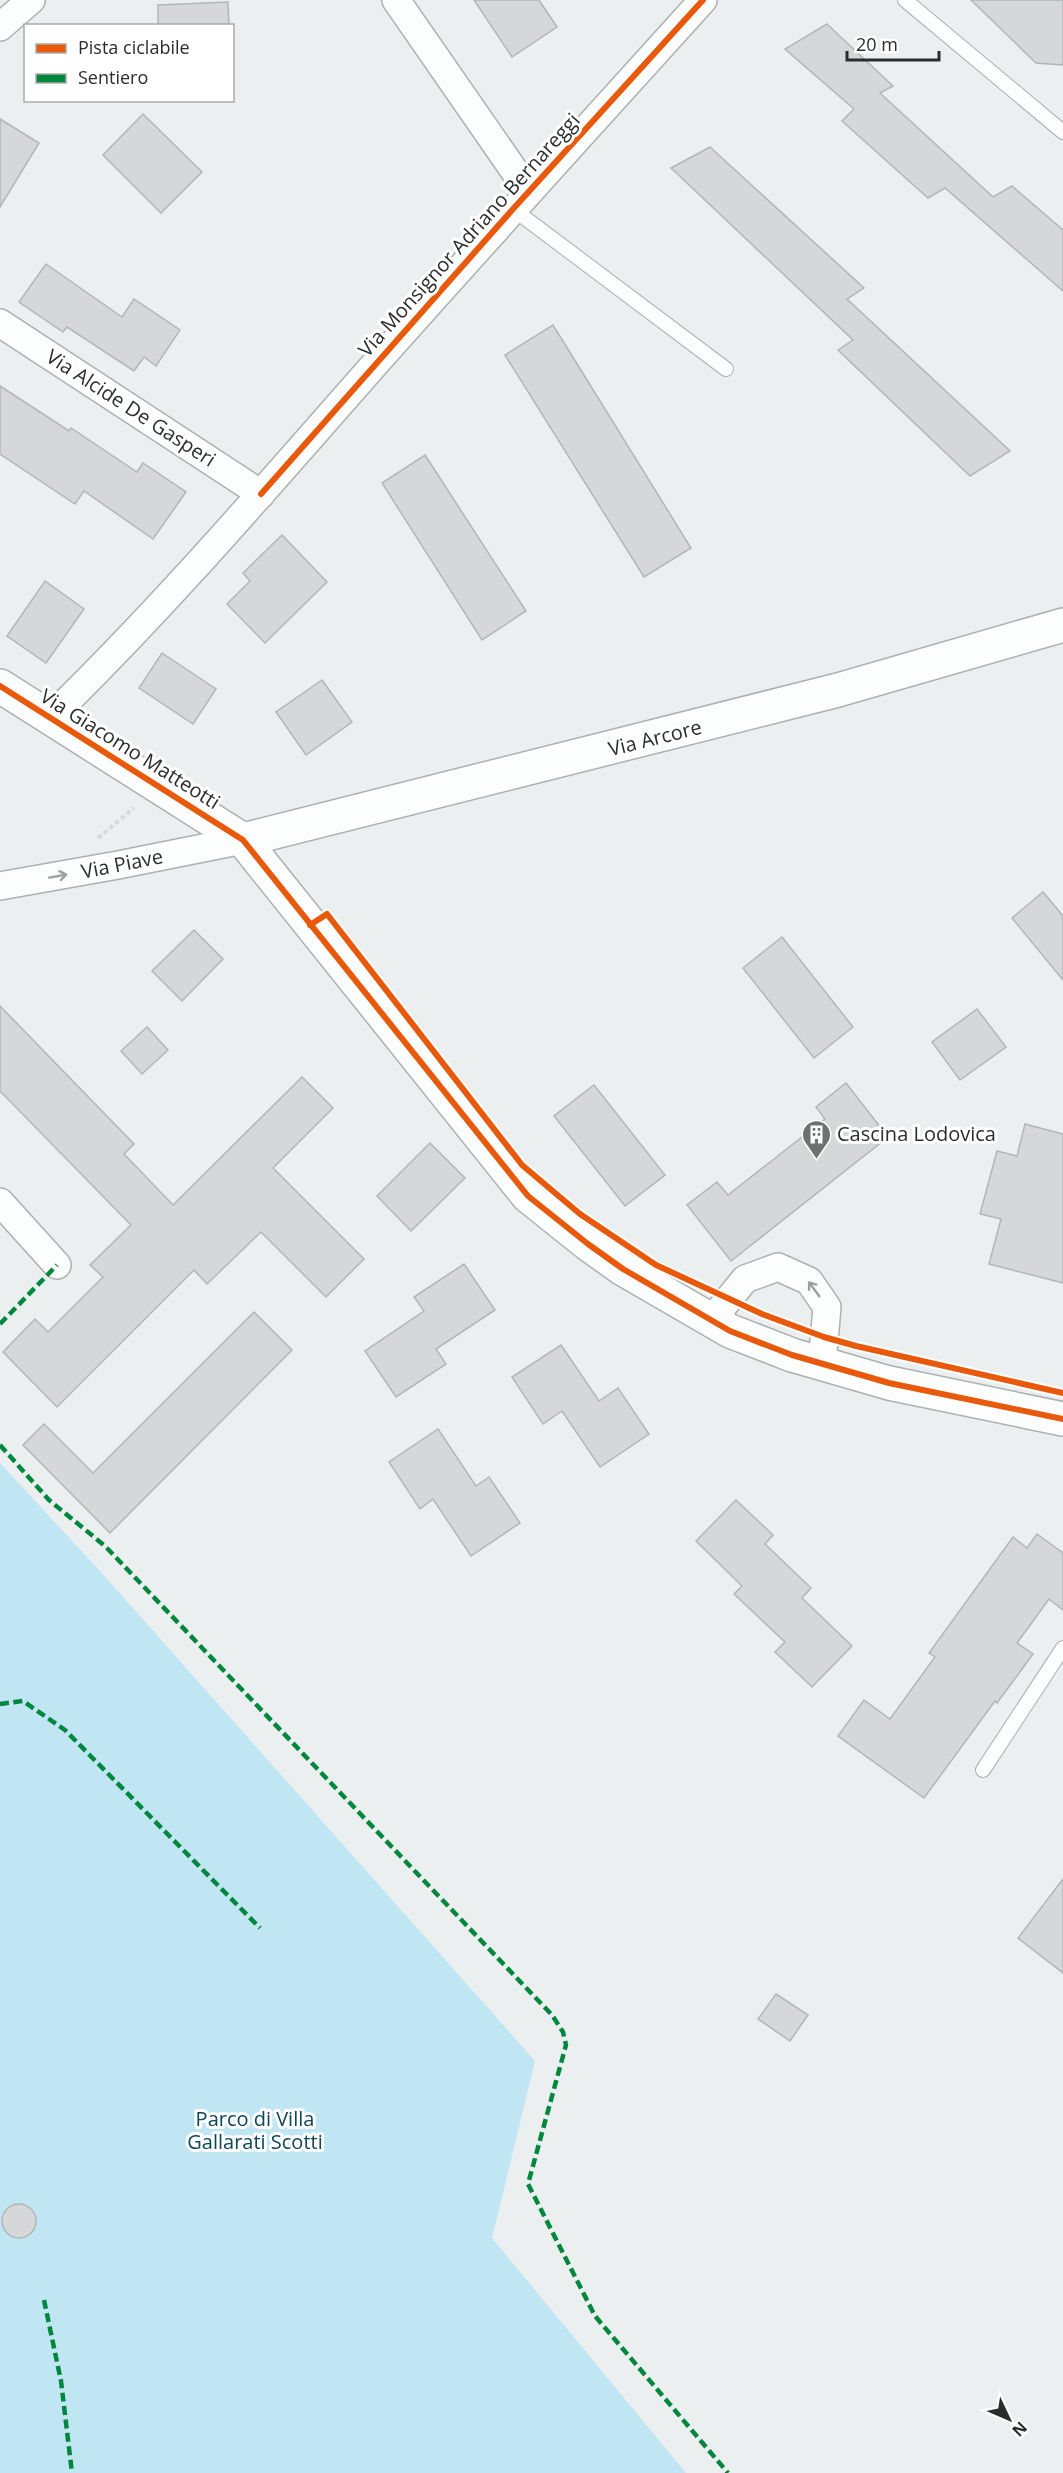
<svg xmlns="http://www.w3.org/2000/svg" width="1063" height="2473" font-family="'Open Sans',sans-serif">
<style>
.green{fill:#c0e5f3}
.building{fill:#d5d7d9;stroke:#b3b6b6;stroke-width:1.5}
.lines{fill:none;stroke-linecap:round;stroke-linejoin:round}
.service-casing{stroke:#adb0b1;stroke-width:16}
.minor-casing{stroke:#adb0b1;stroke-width:30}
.tertiary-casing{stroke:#adb0b1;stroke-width:36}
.path{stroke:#d8d9d9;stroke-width:4;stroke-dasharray:4.5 3;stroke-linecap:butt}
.service{stroke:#fcfdfd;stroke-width:14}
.minor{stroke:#fcfdfd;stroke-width:27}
.tertiary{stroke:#fcfdfd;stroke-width:33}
.quiet{stroke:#00873e;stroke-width:4.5;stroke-dasharray:9 4.5;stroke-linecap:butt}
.cycleway-casing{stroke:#fff;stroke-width:10}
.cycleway{stroke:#e8590c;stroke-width:6}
.oneway{stroke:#9e9f9f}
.labels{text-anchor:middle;stroke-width:6;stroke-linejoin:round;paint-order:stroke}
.street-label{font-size:20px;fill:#2a2c2d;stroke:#fff}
.poi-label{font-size:20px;fill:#2a2c2d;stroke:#fff;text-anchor:start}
.park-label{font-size:20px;fill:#0d4659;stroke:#fff}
</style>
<rect width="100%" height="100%" fill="#eceff0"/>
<polygon class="green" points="0,1463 100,1571 535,2061 492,2238 686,2473 0,2473"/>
<g class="building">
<polygon points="474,0 539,0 557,27 512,57"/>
<polygon points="971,0 1063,0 1063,65 1036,63"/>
<polygon points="228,2 229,26 158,26 158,5"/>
<polygon points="827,24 893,86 880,93 993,197 1012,186 1063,230 1063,291 945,188 928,198 842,121 854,109 785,49"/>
<polygon points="143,114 202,172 161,213 103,155"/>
<polygon points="0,119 39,143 0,207"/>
<polygon points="710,147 864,288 847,299 1010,451 970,476 838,350 853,340 671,168"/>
<polygon points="46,264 122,317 134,299 180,330 156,366 144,357 134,371 67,327 63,332 19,302"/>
<polygon points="553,325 691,548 644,577 505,355"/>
<polygon points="0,386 69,431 71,428 137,472 143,463 186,492 153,539 84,491 75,504 0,454"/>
<polygon points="425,455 526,611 482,640 382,483"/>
<polygon points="282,535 327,582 265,643 227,604 250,581 243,573"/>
<polygon points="45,581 84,609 46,663 7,636"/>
<polygon points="162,653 216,689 193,724 139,688"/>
<polygon points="322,680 352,722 306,755 276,712"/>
<polygon points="1043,892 1063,916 1063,980 1012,918"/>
<polygon points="194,930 223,959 182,1001 152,971"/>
<polygon points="782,937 853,1027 814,1058 743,968"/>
<polygon points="0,1006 134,1144 124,1154 173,1205 302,1077 333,1108 273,1168 364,1259 326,1297 261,1232 207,1284 194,1270 57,1407 3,1352 35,1319 48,1332 103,1277 90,1265 131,1225 0,1091"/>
<polygon points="977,1009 1006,1047 960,1080 932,1042"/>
<polygon points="147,1027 168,1050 142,1074 121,1051"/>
<polygon points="846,1083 888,1137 731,1261 687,1205 717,1182 728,1195 825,1119 816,1107"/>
<polygon points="594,1085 665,1175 625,1206 554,1116"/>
<polygon points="1025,1124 1063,1134 1063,1283 989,1264 1001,1219 980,1214 997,1151 1017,1156"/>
<polygon points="430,1143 465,1178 411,1231 377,1196"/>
<polygon points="464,1264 495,1310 436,1349 446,1364 396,1397 365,1351 424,1311 414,1297"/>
<polygon points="254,1312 292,1350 110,1533 23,1445 44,1424 93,1473"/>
<polygon points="561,1345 599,1401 618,1388 649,1434 600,1467 562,1411 543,1424 512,1377"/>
<polygon points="438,1429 476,1486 489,1477 520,1523 471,1556 433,1499 420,1509 389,1462"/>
<polygon points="736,1500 773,1535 765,1544 811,1588 802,1598 852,1646 812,1687 775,1652 785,1642 734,1594 742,1586 696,1541"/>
<polygon points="1037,1534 1063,1553 1063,1610 1049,1599 1017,1643 1033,1654 997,1703 995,1701 924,1798 838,1736 864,1700 890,1719 935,1657 929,1653 1013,1537 1027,1548"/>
<polygon points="1063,1879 1063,1973 1018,1938"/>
<polygon points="776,1994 808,2015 790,2041 758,2019"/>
<circle cx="19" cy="2221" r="17"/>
</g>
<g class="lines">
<defs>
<g id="service">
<polyline points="905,0 1063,132"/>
<polyline points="513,209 726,369"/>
<polyline points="983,1770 1063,1648"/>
</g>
<g id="minor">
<polyline points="396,0 529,192"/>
<polyline points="0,27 31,0"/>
<polyline points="0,323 261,494"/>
<path d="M50,718C162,609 264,490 367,373C478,248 591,124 703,0"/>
<polyline points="0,886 118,865 243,840"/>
<polyline points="0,1202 57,1265"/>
<polyline points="711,1321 745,1279 778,1267 809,1281 827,1307 822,1364"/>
</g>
<g id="tertiary">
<polyline points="0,686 243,840 528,1196 588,1244 623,1269 730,1331 792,1355 889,1383 1063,1419"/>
<polyline points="243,840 838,690 1063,625"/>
</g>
</defs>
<use href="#service" class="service-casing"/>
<use href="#minor" class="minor-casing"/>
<use href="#tertiary" class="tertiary-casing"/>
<polyline class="path" points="98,838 134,808"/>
<use href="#service" class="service"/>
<use href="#minor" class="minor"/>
<use href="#tertiary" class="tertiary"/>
<g class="quiet">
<polyline points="0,1324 57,1265"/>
<polyline points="0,1445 49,1500 105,1546 552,2015 563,2032 566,2045 528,2184 595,2316 728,2473"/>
<polyline points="0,1704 23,1701 65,1730 260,1928"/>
<polyline points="44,2300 61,2381 72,2473"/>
</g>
<defs>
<g id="cycleway">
<polyline points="261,494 513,209 703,0"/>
<polyline points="0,686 243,840 528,1196 588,1244 623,1269 730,1331 792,1355 889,1383 1063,1419"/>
<polyline points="310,925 327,914 522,1165 580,1214 656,1265 762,1314 824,1337 856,1346 1063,1393"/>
</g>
</defs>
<use href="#cycleway" class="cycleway-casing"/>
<use href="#cycleway" class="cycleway"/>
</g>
<defs><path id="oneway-shaft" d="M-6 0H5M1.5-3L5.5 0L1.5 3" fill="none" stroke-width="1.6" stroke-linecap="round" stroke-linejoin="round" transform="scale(1.5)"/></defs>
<g class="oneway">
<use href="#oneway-shaft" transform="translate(58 876) rotate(-10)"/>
<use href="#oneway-shaft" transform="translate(814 1289) rotate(-126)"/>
</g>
<defs>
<symbol id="building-pin" viewBox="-11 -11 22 30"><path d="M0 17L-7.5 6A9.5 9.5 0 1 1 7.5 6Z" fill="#6e7071" stroke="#fff"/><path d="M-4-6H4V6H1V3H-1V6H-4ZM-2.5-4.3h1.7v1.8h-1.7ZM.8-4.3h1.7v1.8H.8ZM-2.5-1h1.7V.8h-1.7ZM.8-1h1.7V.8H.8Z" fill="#fff"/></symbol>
</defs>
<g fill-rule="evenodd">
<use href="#building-pin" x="800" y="1118" width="33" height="45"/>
</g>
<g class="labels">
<g class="street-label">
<text transform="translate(469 235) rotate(-48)" y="7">Via Monsignor Adriano Bernareggi</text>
<text transform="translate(131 408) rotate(33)" y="7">Via Alcide De Gasperi</text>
<text transform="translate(655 738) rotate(-14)" y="7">Via Arcore</text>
<text transform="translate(130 749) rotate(32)" y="7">Via Giacomo Matteotti</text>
<text transform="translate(122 864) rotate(-11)" y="7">Via Piave</text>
</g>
<g class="poi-label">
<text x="837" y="1141">Cascina Lodovica</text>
</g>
<g class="park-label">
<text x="255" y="2126">Parco di Villa<tspan x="255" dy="23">Gallarati Scotti</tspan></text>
</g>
</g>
<rect x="24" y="24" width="210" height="78" fill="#ffffff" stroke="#aaabab" stroke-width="1.5"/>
<rect x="36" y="44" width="30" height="9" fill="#e8590c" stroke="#aaabab" stroke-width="1.5"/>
<text x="78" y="54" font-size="18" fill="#2a2c2d">Pista ciclabile</text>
<rect x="36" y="74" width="30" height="9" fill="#00873e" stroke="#aaabab" stroke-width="1.5"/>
<text x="78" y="84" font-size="18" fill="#2a2c2d">Sentiero</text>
<g transform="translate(1009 2419) rotate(134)" stroke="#ffffff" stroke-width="4.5" paint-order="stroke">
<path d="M0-4.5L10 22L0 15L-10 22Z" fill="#2a2c2d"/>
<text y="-9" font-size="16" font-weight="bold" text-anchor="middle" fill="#2a2c2d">N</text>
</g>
<path d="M847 51v9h92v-9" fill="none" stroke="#2a2c2d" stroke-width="3"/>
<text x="856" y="51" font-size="18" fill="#2a2c2d" stroke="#ffffff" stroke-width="4.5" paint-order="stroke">20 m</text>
</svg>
